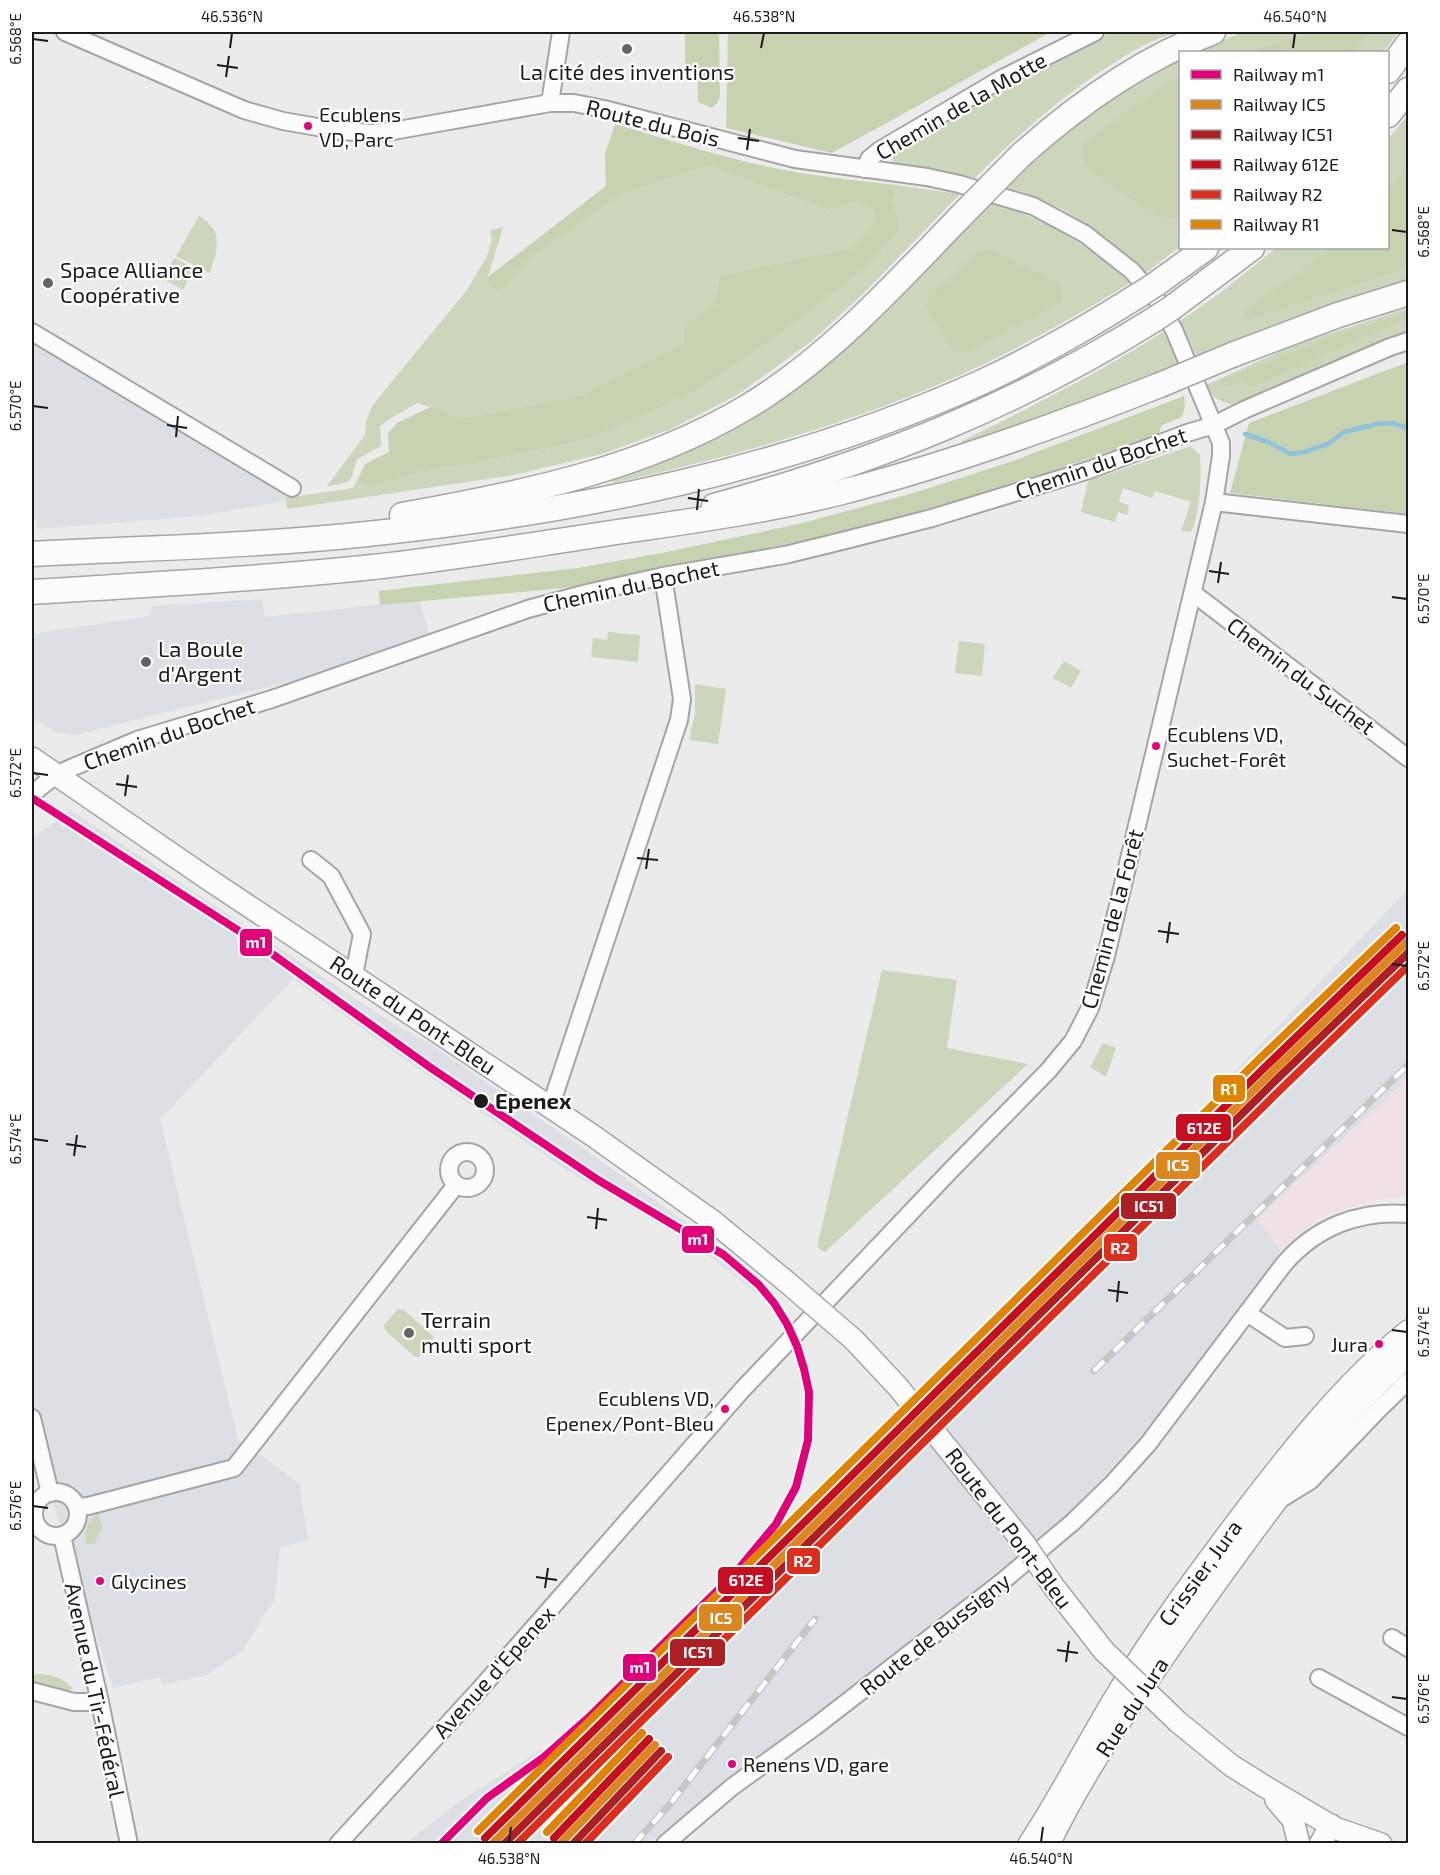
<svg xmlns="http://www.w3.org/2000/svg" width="1440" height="1875" font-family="'Exo 2',sans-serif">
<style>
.commercial{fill:#efe1e5}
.built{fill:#dcdfe4}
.green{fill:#ccd6ba}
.forest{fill:#c6d2b0}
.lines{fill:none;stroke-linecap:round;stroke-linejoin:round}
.stream{stroke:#91c2db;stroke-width:4.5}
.minor-casing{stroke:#a5a5a5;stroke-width:20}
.major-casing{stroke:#a5a5a5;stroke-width:24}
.highway-casing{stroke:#a5a5a5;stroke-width:27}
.minor{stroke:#fcfcfc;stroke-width:16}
.major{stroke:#fcfcfc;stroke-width:21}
.highway{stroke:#fcfcfc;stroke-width:24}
.rail-casing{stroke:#c6c6c6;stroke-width:7}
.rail{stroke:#fff;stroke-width:4.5;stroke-dasharray:14;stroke-linecap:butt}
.major-bridge-casing{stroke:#a5a5a5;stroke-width:24;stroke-linecap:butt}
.highway-bridge-casing{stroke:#a5a5a5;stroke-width:27;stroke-linecap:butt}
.major-bridge{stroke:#fcfcfc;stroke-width:21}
.highway-bridge{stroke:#fcfcfc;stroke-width:24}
.rail-1-casing{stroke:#fff;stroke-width:12}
.rail-2-casing{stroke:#fff;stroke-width:12}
.rail-3-casing{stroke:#fff;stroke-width:12}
.rail-4-casing{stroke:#fff;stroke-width:12}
.rail-5-casing{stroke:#fff;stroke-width:12}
.rail-6-casing{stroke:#fff;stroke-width:12}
.rail-1{stroke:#e2007a;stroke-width:8}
.rail-2{stroke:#dc8620;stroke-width:8}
.rail-3{stroke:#ad1f23;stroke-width:8}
.rail-4{stroke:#c50e1f;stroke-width:8}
.rail-5{stroke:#dd2e1d;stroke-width:8}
.rail-6{stroke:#dd8503;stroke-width:8}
.ticks{fill:none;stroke:#1b1b1b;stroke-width:2}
.poi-dot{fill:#646464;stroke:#fff;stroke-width:2}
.bus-dot{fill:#e5007d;stroke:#fff;stroke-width:2}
.stop-dot{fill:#1b1b1b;stroke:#fff;stroke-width:2}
.labels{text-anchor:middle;stroke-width:4.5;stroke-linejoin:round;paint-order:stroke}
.bus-label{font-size:20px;fill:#1b1b1b;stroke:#fff;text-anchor:start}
.poi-label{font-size:22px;fill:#1b1b1b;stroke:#fff;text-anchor:start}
.street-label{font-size:22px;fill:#1b1b1b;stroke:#fff}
.stop-label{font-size:22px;font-weight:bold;fill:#1b1b1b;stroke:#fff;text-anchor:start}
.line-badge{stroke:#fff;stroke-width:2}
.badge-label{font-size:16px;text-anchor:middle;font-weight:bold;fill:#fff}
.neatline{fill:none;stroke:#1b1b1b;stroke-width:2}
.ticks-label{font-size:15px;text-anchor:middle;fill:#1b1b1b}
</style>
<rect width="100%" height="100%" fill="#ebebeb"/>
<polygon class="commercial" points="1408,1078 1408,1195 1361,1203 1319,1218 1281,1251 1256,1219"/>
<g class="built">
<polygon points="32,341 177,428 297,499 199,516 37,529 37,519 32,519"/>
<polygon points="262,599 265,617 419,600 429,633 295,680 76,735 57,733 32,717 32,634 150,616 152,606"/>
<polygon points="70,810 388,1020 427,1042 583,1148 742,1263 763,1283 760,1296 695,1245 568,1171 414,1066 293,979 160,1119 238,1439 299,1483 308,1540 280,1548 275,1599 242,1651 207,1675 162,1685 160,1677 113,1688 50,1493 32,1418 32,837 52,825"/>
<polygon points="1408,889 1408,1078 1257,1219 1281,1251 1147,1429 1066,1518 649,1843 405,1844 460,1801 557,1740 713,1588 753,1545 764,1555 865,1454 915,1395 922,1402"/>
</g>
<g class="green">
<path d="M1112,32H1175C1161,38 1146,43 1133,51C1074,86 1023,129 975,178L894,164L892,159L893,152L1004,87Z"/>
<polygon points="1244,32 1399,32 1383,52 1190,52"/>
<path d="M1180,57V247L1144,274C1105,231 1060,203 1004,186L1030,160L1124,87Z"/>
<polygon points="1408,115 1408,283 1198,358 1180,321 1219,294 1276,248 1388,248 1388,139"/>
<path d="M709,165L825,210L856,202L873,209L876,222L850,249L704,350L583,395L460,418L418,403L394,416L380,426L381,446L357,459C350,484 353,482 327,486L365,435L366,422L372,406L467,290L487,256L492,240L490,230L503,227L488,277L500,290L533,256L622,194Z"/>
<polygon points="896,185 960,194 864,293 813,340 737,395 671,429 602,454 513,475 287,509 286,498 353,488 357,481 371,487 420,472 491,460 579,442 641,417 694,392 769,342 865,269 901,227 892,203"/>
<path d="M990,201C1049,222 1083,241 1130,283C1066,322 1001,359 932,387C829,430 721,459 613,483L612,480L672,459L721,436L720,433Z"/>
<path d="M199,216C224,231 218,248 210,273L176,256Z"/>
<polygon points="174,258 194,268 183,290 163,279"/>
<path d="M1408,308V331L1365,348L1235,405C1220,402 1213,398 1204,386L1294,345Z"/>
<path d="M1163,332L1180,364L1043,418L964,445L962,441C1031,407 1099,373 1163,332Z"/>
<path d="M1191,446L1200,455C1201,477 1201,513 1191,532L1181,531L1191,502L1155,491L1152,498L1123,488L1119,502L1129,505L1127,515L1118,512L1115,522L1081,512L1088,481Z"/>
<polygon points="608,632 640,635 638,662 591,657 593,638 607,640"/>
<polygon points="959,641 985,644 982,676 955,673"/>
<polygon points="1064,661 1081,671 1071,688 1053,678"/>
<polygon points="695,684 726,689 718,744 689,740 695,713"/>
<polygon points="882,970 957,980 947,1048 1028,1064 825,1252 817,1247"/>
<polygon points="1103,1043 1116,1048 1106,1077 1090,1067"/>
<polygon points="398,1309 404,1310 433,1336 433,1341 419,1357 415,1357 385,1330 384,1325"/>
<path d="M98,1513L102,1527L95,1543L87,1545C83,1533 87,1520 98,1513Z"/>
<path d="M36,1674C51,1674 63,1677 73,1689L62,1692L32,1683V1676Z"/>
</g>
<g class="forest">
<polygon points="685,32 719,32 720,95 718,102 712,108 698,102 697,65 685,65"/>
<polygon points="728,32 1051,32 832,153 726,128"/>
<polygon points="1309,32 1370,32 1353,52 1247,52 1296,38"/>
<polygon points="1180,78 1180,219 1158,217 1084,165 1083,144 1167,83"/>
<path d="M615,124C666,139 717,156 769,167C811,176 854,180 896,185L892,203L901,227L865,269L769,342L694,392L641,417L579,442L491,460L420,472L371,487L357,481L365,464L389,452L388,433L397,423L431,407L460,418L583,395L685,344V327L714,306L721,276L850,249L876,222L873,209L856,202L826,210L709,165L622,194L533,256L501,290L490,289L488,277L606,186L605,154Z"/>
<polygon points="1408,167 1408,267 1247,320 1244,311 1334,248 1388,248 1388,190"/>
<polygon points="993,250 1061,285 1061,302 966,353 952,348 926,308 929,297 977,253"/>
<polygon points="1408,312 1408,320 1399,322 1251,387 1241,381 1224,387 1219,381 1329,338"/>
<polygon points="1408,362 1408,514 1230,493 1249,423"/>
<polygon points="1184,396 1185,406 1182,417 1162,425 1158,435 1006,487 888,521 780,546 686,563 564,588 380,605 379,591 578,568 667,552 803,523 917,492 1013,461"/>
</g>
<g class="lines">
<polyline class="stream" points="1245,434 1268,442 1291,454 1304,452 1328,444 1344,432 1377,424 1392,423 1408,428"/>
<defs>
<g id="minor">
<polyline points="65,32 244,110 283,121 340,131 373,133 393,131 550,103 574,103 604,109 795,159 927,177 959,184 1033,206 1085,234 1132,271 1157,300 1174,330 1221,443 1221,456 1214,502 1106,956 1090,1008 1073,1041 1048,1071 950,1171 742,1390 480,1689 338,1844"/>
<polyline points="550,103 561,32"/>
<polyline points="865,169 869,159 880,150 1001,79 1095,32"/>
<polyline points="32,332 292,488"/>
<polyline points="1214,502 1408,524"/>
<polyline points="1193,593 1408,758"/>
<polyline points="32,794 57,774 137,740 272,699 528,609 587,593 663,576 785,555 850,539 932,518 1089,470 1187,433 1214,425 1246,409 1390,347 1408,341"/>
<polyline points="311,860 331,876 362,934 354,975"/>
<polyline points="550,1108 679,720 682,699 663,576"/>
<circle cx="467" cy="1170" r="18"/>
<polyline points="1247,1313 1285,1338 1305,1336"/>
<polyline points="32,1418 50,1493"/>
<circle cx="56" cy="1514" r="22"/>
<polyline points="1284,1497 1310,1481 1379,1409 1408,1381"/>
<polyline points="77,1507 88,1506 234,1468 456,1185"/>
<polyline points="62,1536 100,1702 129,1844"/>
<polyline points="1392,1638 1408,1648"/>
<polyline points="1319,1678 1408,1727"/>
<polyline points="32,1691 74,1702 100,1702"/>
<path d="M665,1844L732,1787L816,1726L1003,1581L1073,1522L1112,1484L1148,1444L1284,1264C1316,1227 1359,1210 1408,1214"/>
</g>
<g id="major">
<polyline points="32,758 205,877 592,1135 714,1222 788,1283"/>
<polyline points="1178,1722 1232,1766 1264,1786 1335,1828 1381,1844"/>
<polyline points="1276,1800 1293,1820 1299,1844"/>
<path d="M1029,1844C1062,1794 1088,1741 1119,1691C1155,1631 1197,1575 1239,1519C1290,1452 1342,1385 1408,1331"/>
<path d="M1049,1844C1087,1765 1139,1693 1189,1621C1255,1528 1322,1432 1408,1356"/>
<polyline points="1320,1844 1331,1825"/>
</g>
<g id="highway">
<polyline points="1388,71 1408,44"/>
<polyline points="1388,115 1408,90"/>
<path d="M1021,155C1078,104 1141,59 1213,32"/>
<polyline points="1156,284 1206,248"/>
<polyline points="1173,307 1252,248"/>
<polyline points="1232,355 1338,315 1408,293"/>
<path d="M714,506C874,462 1014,407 1155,319"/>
<path d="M402,515C521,494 643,469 747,407C829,358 894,285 960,217"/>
<path d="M32,554C143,548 255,546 367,534C578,512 787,470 982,382C1036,357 1088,327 1139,295"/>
<path d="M32,592C145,585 259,579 373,567C446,559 518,547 591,536C675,523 759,513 842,492C951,464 1056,426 1160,385"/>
</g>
</defs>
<use href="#minor" class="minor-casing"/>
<use href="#major" class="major-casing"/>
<use href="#highway" class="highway-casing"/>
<use href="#minor" class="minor"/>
<use href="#major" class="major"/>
<use href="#highway" class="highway"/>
<defs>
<g id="rail">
<polyline points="1094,1371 1408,1065"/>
<polyline points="634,1844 670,1804 815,1619"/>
</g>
</defs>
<use href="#rail" class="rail-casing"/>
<use href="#rail" class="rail"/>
<defs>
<polyline id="major-bridge" points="788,1283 854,1340 898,1387 1024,1543 1054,1587 1104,1651 1178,1722"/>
<g id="highway-bridge">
<polyline points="960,217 1021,155"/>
<polyline points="1139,295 1156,284"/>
<polyline points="1155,319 1173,307"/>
<polyline points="1160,385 1232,355"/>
</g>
</defs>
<use href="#major-bridge" class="major-bridge-casing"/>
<use href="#highway-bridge" class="highway-bridge-casing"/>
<use href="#major-bridge" class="major-bridge"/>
<use href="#highway-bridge" class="highway-bridge"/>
<defs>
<polyline id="rail-1" points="32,798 250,938 431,1068 598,1180 724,1255 759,1285 774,1303 787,1324 797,1346 804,1369 809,1392 808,1440 796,1487 776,1524 736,1572 588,1718 544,1757 487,1798 441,1844"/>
<g id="rail-2">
<polyline points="492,1844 1266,1078 1408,941"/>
<polyline points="560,1844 655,1745"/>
</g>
<g id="rail-3">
<polyline points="504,1844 1272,1084 1408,953"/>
<polyline points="573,1844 661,1751"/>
</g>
<g id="rail-4">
<polyline points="485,1838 1260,1072 1402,935"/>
<polyline points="554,1838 649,1739"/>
</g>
<g id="rail-5">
<polyline points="517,1844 1279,1091 1408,966"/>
<polyline points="585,1844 668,1757"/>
</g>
<g id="rail-6">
<polyline points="478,1831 1253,1065 1396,928"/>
<polyline points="547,1832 642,1733"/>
</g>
</defs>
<use href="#rail-1" class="rail-1-casing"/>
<use href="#rail-2" class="rail-2-casing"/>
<use href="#rail-3" class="rail-3-casing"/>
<use href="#rail-4" class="rail-4-casing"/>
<use href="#rail-5" class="rail-5-casing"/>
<use href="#rail-6" class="rail-6-casing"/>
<use href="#rail-1" class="rail-1"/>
<use href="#rail-2" class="rail-2"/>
<use href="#rail-3" class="rail-3"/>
<use href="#rail-4" class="rail-4"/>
<use href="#rail-5" class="rail-5"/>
<use href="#rail-6" class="rail-6"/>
</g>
<path class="ticks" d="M33,39L48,41M230,48L232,33M761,48L764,33M1293,48L1295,33M217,65L238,68M226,77L229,56M738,138L759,141M747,150L750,129M1392,230L1407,232M33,406L48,408M167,425L187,428M176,437L178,416M688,498L708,501M697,510L699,489M1209,571L1229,574M1218,583L1221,562M1392,597L1407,599M33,773L48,775M116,784L137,787M125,796L128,775M637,858L658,860M646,869L649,849M1158,931L1179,934M1167,943L1170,922M1392,964L1407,966M33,1139L48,1141M66,1144L86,1147M74,1156L77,1135M587,1217L607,1220M596,1229L598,1208M1108,1290L1128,1293M1117,1302L1119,1281M1392,1330L1407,1332M33,1506L48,1508M536,1577L557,1580M545,1588L548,1568M1057,1650L1078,1653M1066,1662L1069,1641M1392,1697L1407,1699M509,1842L511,1827M1041,1842L1043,1827"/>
<g class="poi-dot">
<circle cx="627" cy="49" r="6"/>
<circle cx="48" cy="283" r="6"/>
<circle cx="146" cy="662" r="6"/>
<circle cx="409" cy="1333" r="6"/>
</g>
<g class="bus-dot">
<circle cx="308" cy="126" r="5"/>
<circle cx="1156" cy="746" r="5"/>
<circle cx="1379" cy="1344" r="5"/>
<circle cx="725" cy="1409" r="5"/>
<circle cx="100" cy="1581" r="5"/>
<circle cx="732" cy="1764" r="5"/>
</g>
<circle class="stop-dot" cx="481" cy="1101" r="8"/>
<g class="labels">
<g class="bus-label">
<text x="319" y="122">Ecublens<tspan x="319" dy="25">VD, Parc</tspan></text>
<text x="1167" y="742">Ecublens VD,<tspan x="1167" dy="25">Suchet-Forêt</tspan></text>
<text x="1368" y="1352" text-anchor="end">Jura</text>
<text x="714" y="1406" text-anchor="end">Ecublens VD,<tspan x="714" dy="25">Epenex/Pont-Bleu</tspan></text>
<text x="111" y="1589">Glycines</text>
<text x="743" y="1772">Renens VD, gare</text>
</g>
<g class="poi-label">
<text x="627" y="80" text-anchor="middle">La cité des inventions</text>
<text x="60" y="278">Space Alliance<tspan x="60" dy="25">Coopérative</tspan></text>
<text x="158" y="657">La Boule<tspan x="158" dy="25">d'Argent</tspan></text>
<text x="421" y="1328">Terrain<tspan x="421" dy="25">multi sport</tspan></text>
</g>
<g class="street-label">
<text transform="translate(961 106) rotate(-30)" y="8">Chemin de la Motte</text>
<text transform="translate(653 123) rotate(14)" y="8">Route du Bois</text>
<text transform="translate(1101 463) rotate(-19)" y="8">Chemin du Bochet</text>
<text transform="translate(631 586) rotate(-12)" y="8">Chemin du Bochet</text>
<text transform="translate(1301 676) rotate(37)" y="8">Chemin du Suchet</text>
<text transform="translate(169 734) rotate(-19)" y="8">Chemin du Bochet</text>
<text transform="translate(1112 919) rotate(-75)" y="8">Chemin de la Forêt</text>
<text transform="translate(413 1015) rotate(34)" y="8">Route du Pont-Bleu</text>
<text transform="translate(1009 1528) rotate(53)" y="8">Route du Pont-Bleu</text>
<text transform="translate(1200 1573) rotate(-54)" y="8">Crissier, Jura</text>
<text transform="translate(935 1634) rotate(-38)" y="8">Route de Bussigny</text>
<text transform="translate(494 1672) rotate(-48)" y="8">Avenue d'Epenex</text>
<text transform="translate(95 1690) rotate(78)" y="8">Avenue du Tir-Fédéral</text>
<text transform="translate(1132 1707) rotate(-57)" y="8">Rue du Jura</text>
</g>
<g class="stop-label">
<text x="495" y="1109">Epenex</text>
</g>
</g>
<g class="line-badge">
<rect x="239" y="928" width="34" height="29" rx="6" fill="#e2007a"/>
<rect x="1212" y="1074" width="34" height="29" rx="6" fill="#dd8503"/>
<rect x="1175" y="1113" width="57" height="29" rx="6" fill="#c50e1f"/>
<rect x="1155" y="1151" width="46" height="29" rx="6" fill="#dc8620"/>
<rect x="1120" y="1192" width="57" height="28" rx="6" fill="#ad1f23"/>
<rect x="681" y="1225" width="34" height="29" rx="6" fill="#e2007a"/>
<rect x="1103" y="1233" width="35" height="29" rx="6" fill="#dd2e1d"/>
<rect x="786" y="1547" width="35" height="28" rx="6" fill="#dd2e1d"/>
<rect x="717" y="1566" width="57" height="29" rx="6" fill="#c50e1f"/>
<rect x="698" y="1603" width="45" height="29" rx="6" fill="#dc8620"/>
<rect x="669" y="1638" width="57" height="29" rx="6" fill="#ad1f23"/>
<rect x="622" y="1653" width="35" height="29" rx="6" fill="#e2007a"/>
</g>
<g class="badge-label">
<text x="256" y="948">m1</text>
<text x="1229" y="1095">R1</text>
<text x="1204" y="1134">612E</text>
<text x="1178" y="1171">IC5</text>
<text x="1149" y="1212">IC51</text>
<text x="698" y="1245">m1</text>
<text x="1120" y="1254">R2</text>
<text x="803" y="1567">R2</text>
<text x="746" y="1586">612E</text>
<text x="721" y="1624">IC5</text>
<text x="698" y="1658">IC51</text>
<text x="640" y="1673">m1</text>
</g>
<rect width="1440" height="1875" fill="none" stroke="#ffffff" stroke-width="66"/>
<rect x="1179" y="51" width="210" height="198" fill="#ffffff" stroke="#a4a4a4" stroke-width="1.5"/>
<rect x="1191" y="70" width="30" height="9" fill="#e2007a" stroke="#a4a4a4" stroke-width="1.5"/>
<text x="1233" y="81" font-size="18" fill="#1b1b1b">Railway m1</text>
<rect x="1191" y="100" width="30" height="9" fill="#dc8620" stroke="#a4a4a4" stroke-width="1.5"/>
<text x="1233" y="111" font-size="18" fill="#1b1b1b">Railway IC5</text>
<rect x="1191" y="130" width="30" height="9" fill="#ad1f23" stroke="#a4a4a4" stroke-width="1.5"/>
<text x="1233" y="141" font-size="18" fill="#1b1b1b">Railway IC51</text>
<rect x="1191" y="160" width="30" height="9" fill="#c50e1f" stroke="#a4a4a4" stroke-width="1.5"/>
<text x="1233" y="171" font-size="18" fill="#1b1b1b">Railway 612E</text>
<rect x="1191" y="190" width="30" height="9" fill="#dd2e1d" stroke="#a4a4a4" stroke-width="1.5"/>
<text x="1233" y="201" font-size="18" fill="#1b1b1b">Railway R2</text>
<rect x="1191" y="220" width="30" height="9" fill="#dd8503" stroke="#a4a4a4" stroke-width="1.5"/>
<text x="1233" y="231" font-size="18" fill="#1b1b1b">Railway R1</text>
<rect x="33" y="33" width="1374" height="1809" class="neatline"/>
<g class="ticks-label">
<text x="232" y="22">46.536°N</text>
<text x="764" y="22">46.538°N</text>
<text x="1295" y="22">46.540°N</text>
<text transform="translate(16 39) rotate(-90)" y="5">6.568°E</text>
<text transform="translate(1424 232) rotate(-90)" y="5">6.568°E</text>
<text transform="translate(16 406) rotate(-90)" y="5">6.570°E</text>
<text transform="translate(1424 599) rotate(-90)" y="5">6.570°E</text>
<text transform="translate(16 773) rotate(-90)" y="5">6.572°E</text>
<text transform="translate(1424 966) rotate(-90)" y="5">6.572°E</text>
<text transform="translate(16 1139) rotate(-90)" y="5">6.574°E</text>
<text transform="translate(1424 1332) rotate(-90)" y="5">6.574°E</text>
<text transform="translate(16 1506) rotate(-90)" y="5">6.576°E</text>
<text transform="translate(1424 1699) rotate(-90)" y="5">6.576°E</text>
<text x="509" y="1864">46.538°N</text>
<text x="1041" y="1864">46.540°N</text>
</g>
</svg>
